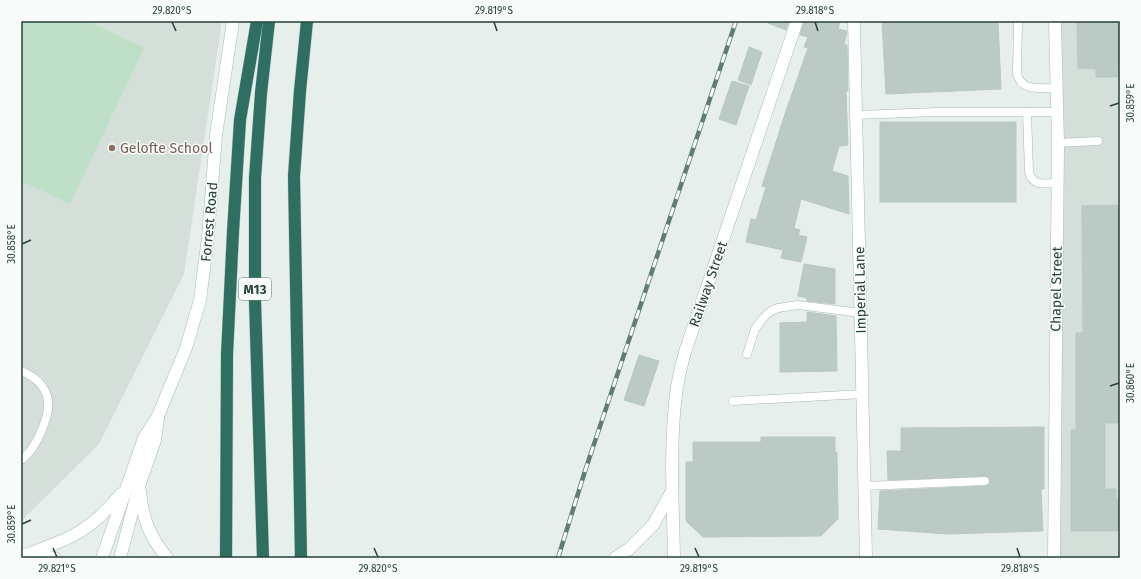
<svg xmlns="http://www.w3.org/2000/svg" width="1141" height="579" font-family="'Fira Sans',sans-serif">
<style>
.built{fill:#d4dfda}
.park{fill:#bfe0c8}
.building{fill:#bbcac4;stroke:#b8c9c2}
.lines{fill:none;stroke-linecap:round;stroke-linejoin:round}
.lane-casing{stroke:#a8b8b2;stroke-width:9}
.street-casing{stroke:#a8b8b2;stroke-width:13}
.secondary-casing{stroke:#a4bbb3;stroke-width:13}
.highway-casing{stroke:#c2cac8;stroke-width:13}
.lane{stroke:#fff;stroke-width:8}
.street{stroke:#fff;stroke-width:12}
.secondary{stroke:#fff;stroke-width:12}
.highway{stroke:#2f6f62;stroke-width:12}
.rail-casing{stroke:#5f7d75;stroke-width:4.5}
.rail{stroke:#f7fbf9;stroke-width:3;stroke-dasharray:9;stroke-linecap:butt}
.ticks{fill:none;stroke:#24423a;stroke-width:1.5}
.education-dot{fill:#8d6e63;stroke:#f7fbf9;stroke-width:1.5}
.labels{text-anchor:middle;stroke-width:3;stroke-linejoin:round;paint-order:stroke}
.shield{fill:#f7fbf9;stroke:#637a73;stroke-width:1}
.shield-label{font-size:13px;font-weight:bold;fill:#24423a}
.education-label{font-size:14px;fill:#785e54;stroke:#f7fbf9;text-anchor:start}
.street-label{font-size:14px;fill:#24423a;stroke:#f7fbf9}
.neatline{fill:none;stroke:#24423a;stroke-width:1.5}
.ticks-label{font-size:10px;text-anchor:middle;fill:#24423a}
</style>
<rect width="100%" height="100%" fill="#e6efeb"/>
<g class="built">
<polygon points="21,21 222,21 184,274 99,444 21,521"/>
<polygon points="1056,21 1120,21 1120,558 1054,558"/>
</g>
<polygon class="park" points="21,21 88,21 144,48 70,204 21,181"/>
<g class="building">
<polygon points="768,21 789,21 786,30 768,23"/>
<polygon points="804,21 840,21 838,29 847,31 844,45 847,45 848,91 846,91 848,145 839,146 832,171 848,176 849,214 801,199 794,228 800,230 798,235 807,237 801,262 781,258 783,250 746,242 751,219 756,220 766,187 762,186 785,114 808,48 804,47 808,37 800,35"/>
<polygon points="882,21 998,21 1001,89 886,94"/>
<polygon points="1077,21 1120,21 1120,68 1118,69 1118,77 1096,77 1096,69 1078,68"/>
<polygon points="749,47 762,52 751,85 738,80"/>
<polygon points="732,81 749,86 736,125 719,119"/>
<rect x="880" y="122" width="136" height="80"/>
<polygon points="1120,205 1120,423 1105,423 1105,489 1116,489 1116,499 1120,499 1120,531 1071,531 1071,430 1076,430 1076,333 1083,333 1082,206"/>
<polygon points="804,264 835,269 835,304 807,301 807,298 798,296"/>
<polygon points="807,312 836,316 837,371 780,372 780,323 807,322"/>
<polygon points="639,355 659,361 644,406 624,400"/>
<polygon points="1044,427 1044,489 1041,489 1043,531 947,534 878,529 880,491 985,486 990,483 989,478 985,476 888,480 887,451 901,451 901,428"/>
<polygon points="761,437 835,437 835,452 837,452 838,519 821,536 703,537 686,521 686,462 693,462 693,442 761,442"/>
</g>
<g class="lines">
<defs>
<g id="lane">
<path d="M1018,21L1017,74C1022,92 1042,88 1057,88"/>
<path d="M1027,112L1029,172C1033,187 1044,183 1057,183"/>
<polyline points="856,115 938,112 1057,112"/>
<polyline points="1058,143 1098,141"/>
<polyline points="747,354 755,329 764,317 771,311 778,308 798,305 861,313"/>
<path d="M21,371C37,377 50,390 48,408C48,414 45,421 43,427C38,440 32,452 21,460"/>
<polyline points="733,401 863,394"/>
<polyline points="865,486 985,481"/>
</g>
<g id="street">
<polyline points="854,21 866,558"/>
<polyline points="21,554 55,558"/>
<path d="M674,558C673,502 669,443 677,387C679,375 682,363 685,352L797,21"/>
<polyline points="1054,558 1058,143 1055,21"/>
</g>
<g id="secondary">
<path d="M140,491C143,520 149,535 167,558"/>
<path d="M27,555C42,548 59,543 74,535C92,525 108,510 121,494"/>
<polyline points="102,558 144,438 158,416 186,348 200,300 208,237 216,135 233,21"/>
<polyline points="120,558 139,486 155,440 158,419"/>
<polyline points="615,558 629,549 653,525 672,491"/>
</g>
<g id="highway">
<polyline points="226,558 227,355 233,232 240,120 257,21"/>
<polyline points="263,558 255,301 255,178 261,93 269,21"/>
<polyline points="301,558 294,176 300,91 307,21"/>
</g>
</defs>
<use href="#lane" class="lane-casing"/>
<use href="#street" class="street-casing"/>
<use href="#secondary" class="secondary-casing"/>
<use href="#highway" class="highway-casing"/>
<use href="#lane" class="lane"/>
<use href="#street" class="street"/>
<use href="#secondary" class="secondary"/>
<use href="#highway" class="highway"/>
<defs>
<polyline id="rail" points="558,558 585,471 736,21"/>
</defs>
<use href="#rail" class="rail-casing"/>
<use href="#rail" class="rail"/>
</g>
<path class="ticks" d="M172,22L176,31M494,22L497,31M815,22L818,31M1110,106L1119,103M22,244L31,240M1110,386L1119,383M22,524L31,520M53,548L57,557M374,548L378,557M695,548L699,557M1017,548L1020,557"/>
<circle class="education-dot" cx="112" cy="148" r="4"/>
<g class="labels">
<rect class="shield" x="239" y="278" width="32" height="22" rx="3"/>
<g class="shield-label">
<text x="255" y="294">M13</text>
</g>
<g class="education-label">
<text x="120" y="153">Gelofte School</text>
</g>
<g class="street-label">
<text transform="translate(209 222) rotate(-85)" y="5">Forrest Road</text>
<text transform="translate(708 284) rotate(-71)" y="5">Railway Street</text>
<text transform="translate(1056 289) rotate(-89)" y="5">Chapel Street</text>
<text transform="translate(860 290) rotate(-91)" y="5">Imperial Lane</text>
</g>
</g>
<rect width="1141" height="579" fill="none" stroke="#f7fbf9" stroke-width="44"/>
<rect x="22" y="22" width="1097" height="535" class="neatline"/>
<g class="ticks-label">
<text x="172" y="14">29.820°S</text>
<text x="494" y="14">29.819°S</text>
<text x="815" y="14">29.818°S</text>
<text transform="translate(1130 103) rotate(-90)" y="4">30.859°E</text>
<text transform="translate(11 244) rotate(-90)" y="4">30.858°E</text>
<text transform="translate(1130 383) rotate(-90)" y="4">30.860°E</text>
<text transform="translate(11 524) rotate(-90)" y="4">30.859°E</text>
<text x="57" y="572">29.821°S</text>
<text x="378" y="572">29.820°S</text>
<text x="699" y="572">29.819°S</text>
<text x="1020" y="572">29.818°S</text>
</g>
</svg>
